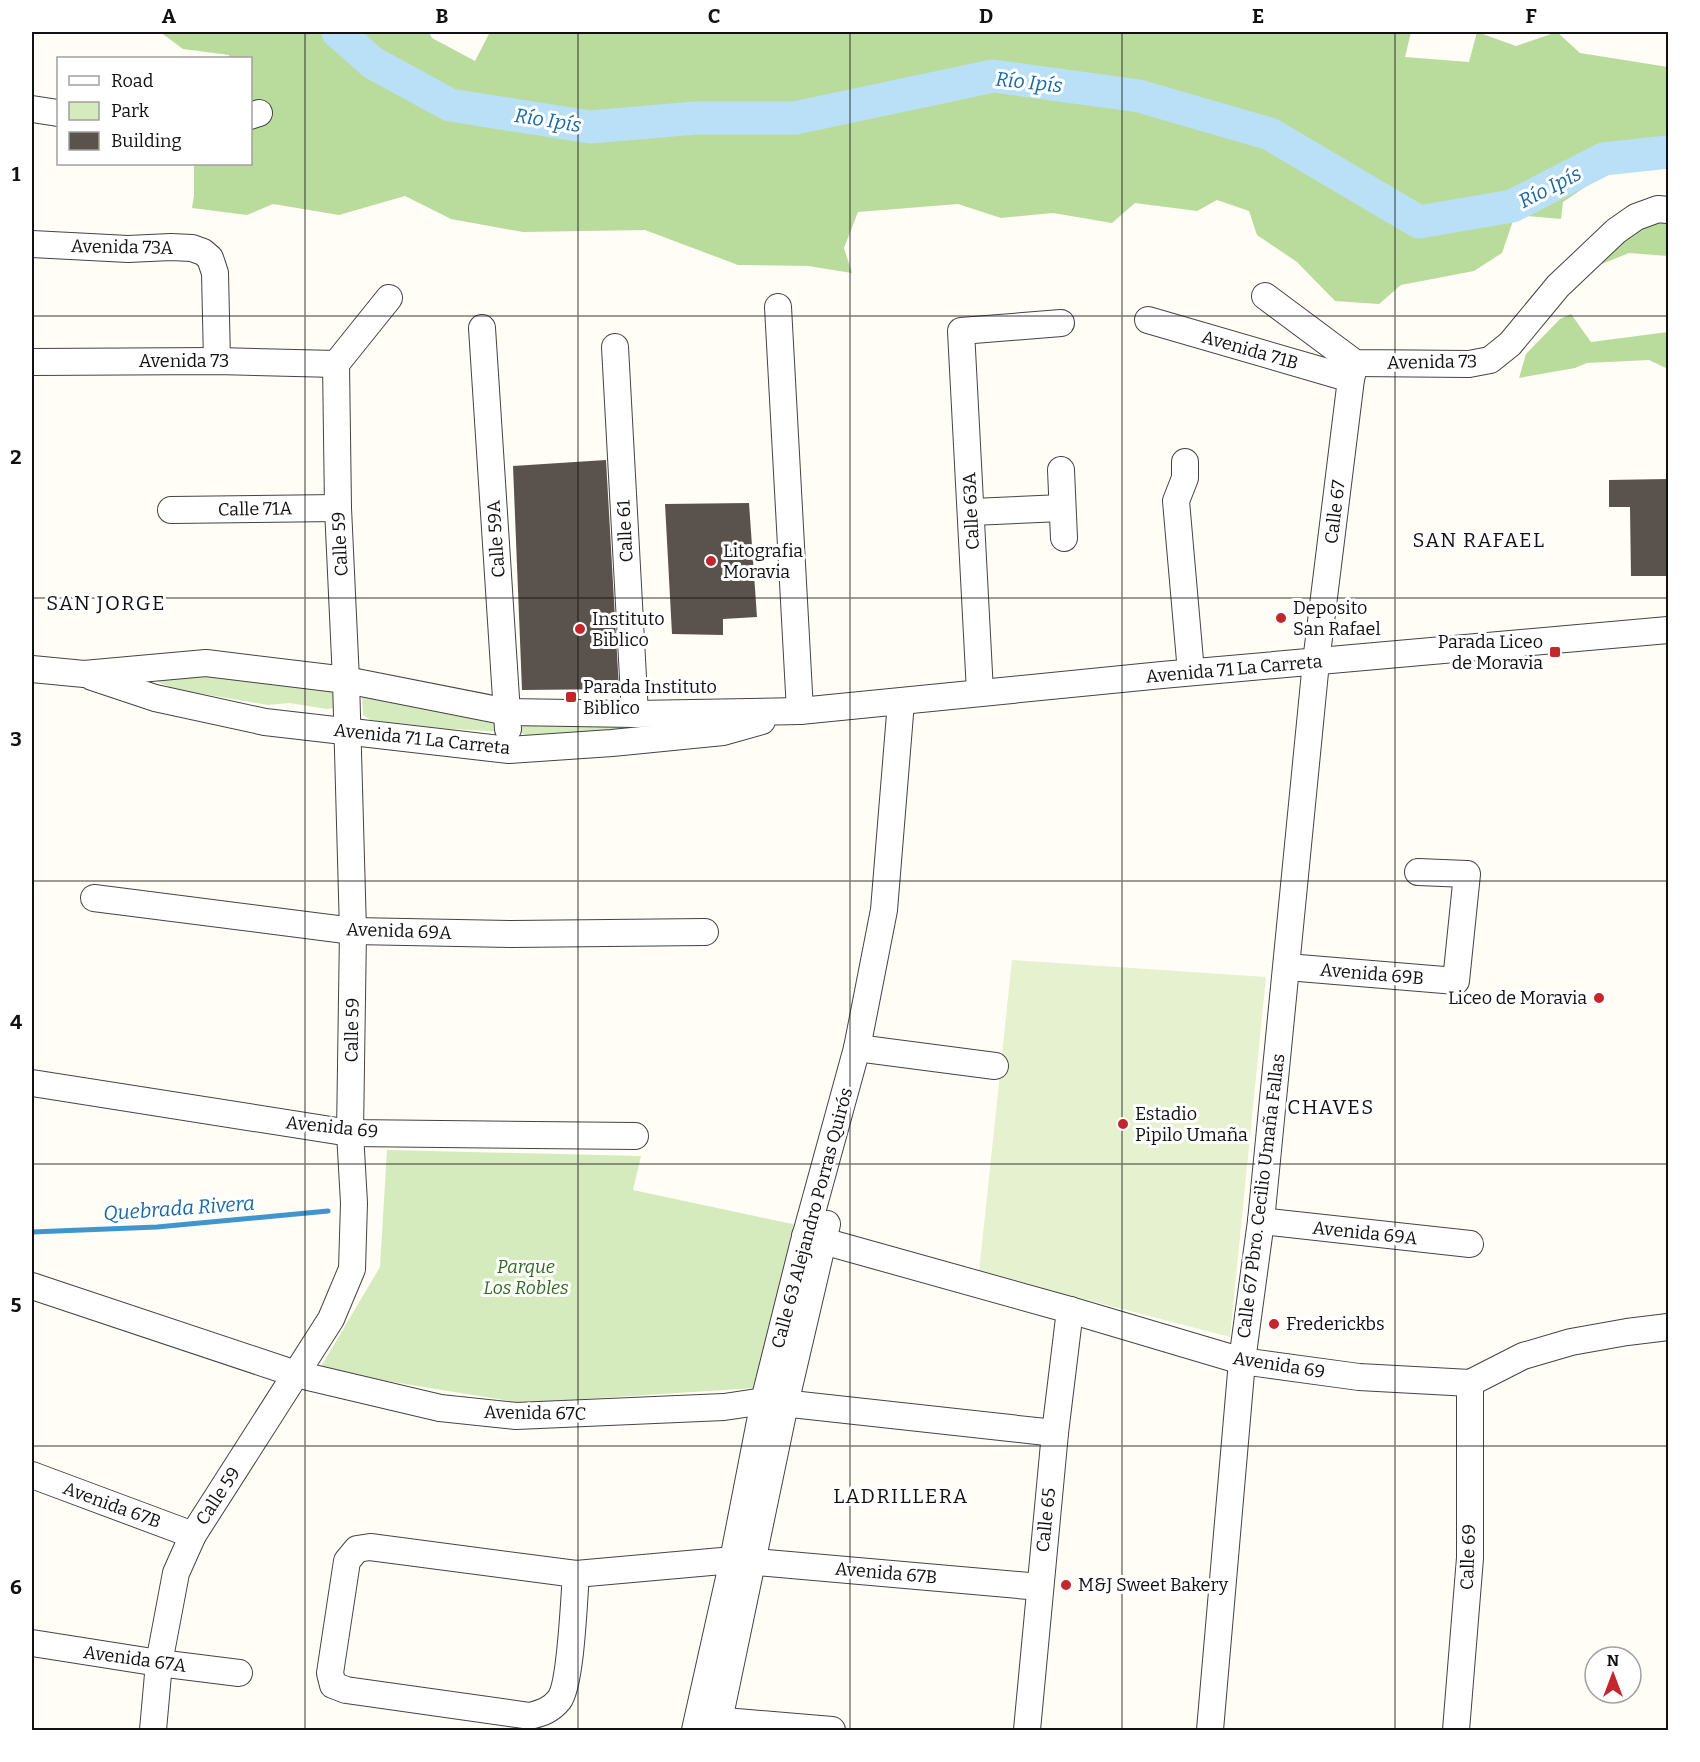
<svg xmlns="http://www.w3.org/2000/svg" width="1700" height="1762" font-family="Bitter,serif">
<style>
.green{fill:#d5ebbd}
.forest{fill:#b9dc9c}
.pitch{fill:#e6f2cf}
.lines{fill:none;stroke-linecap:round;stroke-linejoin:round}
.stream{stroke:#3f96cf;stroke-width:5}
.river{stroke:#b9e0f7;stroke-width:33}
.building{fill:#5a524d}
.minor-casing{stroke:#444;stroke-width:28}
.minor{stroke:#fff;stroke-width:26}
.grid{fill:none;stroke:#111;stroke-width:1.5;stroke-opacity:0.55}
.poi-dot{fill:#c4262e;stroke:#fff;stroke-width:2}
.labels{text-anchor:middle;stroke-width:6;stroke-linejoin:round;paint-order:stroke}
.street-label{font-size:18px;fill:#111;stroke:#fff}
.poi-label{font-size:18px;fill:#111;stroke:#fff;text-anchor:start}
.park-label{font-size:18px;font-style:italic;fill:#2f6b1f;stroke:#fff}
.water-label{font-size:20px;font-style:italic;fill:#1768a6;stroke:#fff}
.neighbourhood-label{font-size:20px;letter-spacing:1.5px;fill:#111;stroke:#fff}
.neatline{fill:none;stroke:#111;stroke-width:2}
.grid-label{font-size:20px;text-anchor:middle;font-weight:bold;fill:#111}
</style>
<rect width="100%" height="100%" fill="#fffdf5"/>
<g class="green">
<polygon points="177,669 337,689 337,704 333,708 327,709 290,703 268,705 174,689 145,676"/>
<polygon points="362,696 505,717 502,732 438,728 371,720 363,715"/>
<polygon points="520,718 690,728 527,735 523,734 519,729"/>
<polygon points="387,1150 641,1156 633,1190 797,1225 755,1388 522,1403 319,1370 380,1267"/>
</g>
<g class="forest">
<polygon points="160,32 429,32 432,38 475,61 490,32 1411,32 1405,57 1469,62 1477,32 1516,46 1557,32 1580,53 1668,67 1668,151 1646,146 1563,202 1561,219 1515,215 1502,253 1474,271 1401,285 1379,304 1335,301 1297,262 1257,235 1249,211 1217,200 1197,211 1135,203 1112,223 1053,213 1001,218 958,204 858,212 844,248 852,273 808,266 738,265 645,230 523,232 451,219 405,196 339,215 273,204 247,215 192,208 194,195 194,164 250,164 250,58 229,58 229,55 183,49"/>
<polygon points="1668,218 1668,256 1629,253 1587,270 1617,236"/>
<polygon points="1571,314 1591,342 1668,332 1668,369 1649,360 1587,363 1575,368 1519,378 1526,354 1560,319"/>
</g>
<polygon class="pitch" points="1012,960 1266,977 1230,1337 979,1272"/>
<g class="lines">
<polyline class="stream" points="32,1232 157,1227 328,1211"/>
<polyline class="river" points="338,32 373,63 450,105 590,127 696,118 795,118 993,76 1139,96 1270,134 1419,222 1512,206 1604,159 1668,152"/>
</g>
<g class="building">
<polygon points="606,460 619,689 522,690 513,466"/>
<polygon points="1668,479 1668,576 1631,576 1630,507 1609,507 1609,480"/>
<polygon points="749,503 757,617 723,619 723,635 672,634 665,504"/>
</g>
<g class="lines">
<defs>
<g id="minor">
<polyline points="32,109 58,113"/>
<polyline points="250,116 259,113"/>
<polyline points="32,244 128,249 171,247 192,248 203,252 210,258 215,273 217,361"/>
<polyline points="1265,296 1355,363 1469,364 1490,360 1510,344 1558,286 1616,231 1636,217 1658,209 1668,210"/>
<polyline points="778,307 800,711"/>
<polyline points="1148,320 1351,379"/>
<polyline points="482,328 508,729"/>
<polyline points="615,347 635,714"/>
<polyline points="32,362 217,361 336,364"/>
<polyline points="1185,462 1185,478 1176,501 1191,672"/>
<polyline points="1061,470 1064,538"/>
<polyline points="171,510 338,508"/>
<polyline points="972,512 1062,508"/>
<polyline points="32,669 84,674 206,663 346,680 508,712 635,714 800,711 1162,675 1668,630"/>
<polyline points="92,677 155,698 265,722 509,750 612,743 723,732 762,721"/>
<polyline points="980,692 961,331 1061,323"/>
<polyline points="94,898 353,931 512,934 705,932"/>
<polyline points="1287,967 1456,981 1467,874 1418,872"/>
<polyline points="857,1048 995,1066"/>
<polyline points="32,1083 350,1133 635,1136"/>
<polyline points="1261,1221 1470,1244"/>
<polyline points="805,1236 1070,1310 1242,1361 1359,1377 1470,1383 1523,1356 1571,1342 1627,1332 1668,1327"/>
<polyline points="32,1286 296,1374 440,1408 516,1416 724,1407 764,1401 1055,1433"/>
<polyline points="32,1475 193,1535"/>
<path d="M576,1574C574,1598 571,1685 559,1700C551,1710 542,1713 530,1716L346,1690L333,1685L330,1673L347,1561L357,1549L370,1547L576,1574L733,1560L1040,1587"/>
<polyline points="32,1643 159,1663 239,1673"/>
<polyline points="701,1719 832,1730"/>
<polyline points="153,1730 159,1663 176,1573 193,1535 331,1319 352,1269 354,1203 350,1133 353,931 346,680 338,508 336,364 389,298"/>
<polyline points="695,1730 733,1560 764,1401 803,1245 857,1048 884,910 901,702"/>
<polyline points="717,1730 785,1404 827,1224"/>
<polyline points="1027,1730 1055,1433 1070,1310"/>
<polyline points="1210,1730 1242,1361 1261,1221 1316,662 1351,379 1355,363"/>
<polyline points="1456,1730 1470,1558 1470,1383"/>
</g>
</defs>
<use href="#minor" class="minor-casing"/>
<use href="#minor" class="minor"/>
</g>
<path class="grid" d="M305,32V1730M578,32V1730M850,32V1730M1122,32V1730M1395,32V1730M32,316H1668M32,598H1668M32,881H1668M32,1164H1668M32,1446H1668"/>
<g class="poi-dot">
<circle cx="711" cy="561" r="6"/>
<circle cx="1281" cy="618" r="6"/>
<circle cx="580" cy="629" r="6"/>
<rect x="1549" y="646" width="12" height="12" rx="3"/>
<rect x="565" y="691" width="12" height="12" rx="3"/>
<circle cx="1599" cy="998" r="6"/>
<circle cx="1123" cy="1124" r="6"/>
<circle cx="1274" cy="1324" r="6"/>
<circle cx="1066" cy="1585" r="6"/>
</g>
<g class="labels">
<g class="street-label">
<text transform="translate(122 247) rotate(1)" y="6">Avenida 73A</text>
<text transform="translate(1250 350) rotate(16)" y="6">Avenida 71B</text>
<text x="184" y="367">Avenida 73</text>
<text transform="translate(1432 362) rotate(-1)" y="6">Avenida 73</text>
<text transform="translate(255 509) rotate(-1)" y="6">Calle 71A</text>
<text transform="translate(971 511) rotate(-93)" y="6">Calle 63A</text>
<text transform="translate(1335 512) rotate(-83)" y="6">Calle 67</text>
<text transform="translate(625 531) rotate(-93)" y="6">Calle 61</text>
<text transform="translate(496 539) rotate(-94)" y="6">Calle 59A</text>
<text transform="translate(340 544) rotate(-93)" y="6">Calle 59</text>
<text transform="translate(1234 669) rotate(-5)" y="6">Avenida 71 La Carreta</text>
<text transform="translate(422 739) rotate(6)" y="6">Avenida 71 La Carreta</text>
<text transform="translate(399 931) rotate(2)" y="6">Avenida 69A</text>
<text transform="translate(1372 974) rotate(5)" y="6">Avenida 69B</text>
<text transform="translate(352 1030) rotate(-89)" y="6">Calle 59</text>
<text transform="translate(332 1127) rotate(6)" y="6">Avenida 69</text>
<text transform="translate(1261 1196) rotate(-83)" y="6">Calle 67 Pbro. Cecilio Umaña Fallas</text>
<text transform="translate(812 1218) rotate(-75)" y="6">Calle 63 Alejandro Porras Quirós</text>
<text transform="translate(1365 1233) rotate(6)" y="6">Avenida 69A</text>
<text transform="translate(1279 1365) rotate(9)" y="6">Avenida 69</text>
<text transform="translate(535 1413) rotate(1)" y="6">Avenida 67C</text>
<text transform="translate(218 1496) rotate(-57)" y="6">Calle 59</text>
<text transform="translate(112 1505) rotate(20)" y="6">Avenida 67B</text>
<text transform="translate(1046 1520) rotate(-84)" y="6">Calle 65</text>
<text transform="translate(1468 1557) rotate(-88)" y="6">Calle 69</text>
<text transform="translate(886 1573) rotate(5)" y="6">Avenida 67B</text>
<text transform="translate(135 1659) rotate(8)" y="6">Avenida 67A</text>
</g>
<g class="poi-label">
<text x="723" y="557">Litografia<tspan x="723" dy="21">Moravia</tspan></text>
<text x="1293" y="614">Deposito<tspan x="1293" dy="21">San Rafael</tspan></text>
<text x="592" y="625">Instituto<tspan x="592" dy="21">Biblico</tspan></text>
<text x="1543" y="648" text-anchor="end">Parada Liceo<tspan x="1543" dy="21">de Moravia</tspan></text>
<text x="583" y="693">Parada Instituto<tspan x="583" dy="21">Biblico</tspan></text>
<text x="1587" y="1004" text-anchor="end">Liceo de Moravia</text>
<text x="1135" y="1120">Estadio<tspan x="1135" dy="21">Pipilo Umaña</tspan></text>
<text x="1286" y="1330">Frederickbs</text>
<text x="1078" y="1591">M&amp;J Sweet Bakery</text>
</g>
<g class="park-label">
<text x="526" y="1273">Parque<tspan x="526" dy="21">Los Robles</tspan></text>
</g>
<g class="water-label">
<text transform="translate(1029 82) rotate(6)" y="7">Río Ipís</text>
<text transform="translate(548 120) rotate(9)" y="7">Río Ipís</text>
<text transform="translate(1550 187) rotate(-27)" y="7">Río Ipís</text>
<text transform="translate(179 1208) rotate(-4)" y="7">Quebrada Rivera</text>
</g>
<g class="neighbourhood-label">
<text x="1479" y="547">SAN RAFAEL</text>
<text x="106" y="610">SAN JORGE</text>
<text x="1331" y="1114">CHAVES</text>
<text x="901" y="1503">LADRILLERA</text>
</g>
</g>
<rect width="1700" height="1762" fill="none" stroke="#ffffff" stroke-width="66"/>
<rect x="57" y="57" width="195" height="108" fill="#ffffff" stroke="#a0a0a0" stroke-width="1.5"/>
<rect x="69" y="76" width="30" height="9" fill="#ffffff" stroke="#a0a0a0" stroke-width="1.5"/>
<text x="111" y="87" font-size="18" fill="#111111">Road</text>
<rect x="69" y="102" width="30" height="18" fill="#d5ebbd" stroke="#a0a0a0" stroke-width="1.5"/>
<text x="111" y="117" font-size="18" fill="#111111">Park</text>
<rect x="69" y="132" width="30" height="18" fill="#5a524d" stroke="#a0a0a0" stroke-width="1.5"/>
<text x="111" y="147" font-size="18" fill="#111111">Building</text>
<g transform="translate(1613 1675)"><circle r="28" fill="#ffffff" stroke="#a0a0a0" stroke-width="1.5"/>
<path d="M0-4.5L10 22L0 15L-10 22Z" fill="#c4262e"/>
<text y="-9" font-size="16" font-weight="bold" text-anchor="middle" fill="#111111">N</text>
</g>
<rect x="33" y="33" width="1634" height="1696" class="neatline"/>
<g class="grid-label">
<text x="169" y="23">A</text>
<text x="442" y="23">B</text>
<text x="714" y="23">C</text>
<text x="986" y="23">D</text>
<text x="1258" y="23">E</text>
<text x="1531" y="23">F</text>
<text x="16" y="181">1</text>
<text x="16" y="464">2</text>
<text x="16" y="746">3</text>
<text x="16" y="1029">4</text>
<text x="16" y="1312">5</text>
<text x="16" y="1594">6</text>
</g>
</svg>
